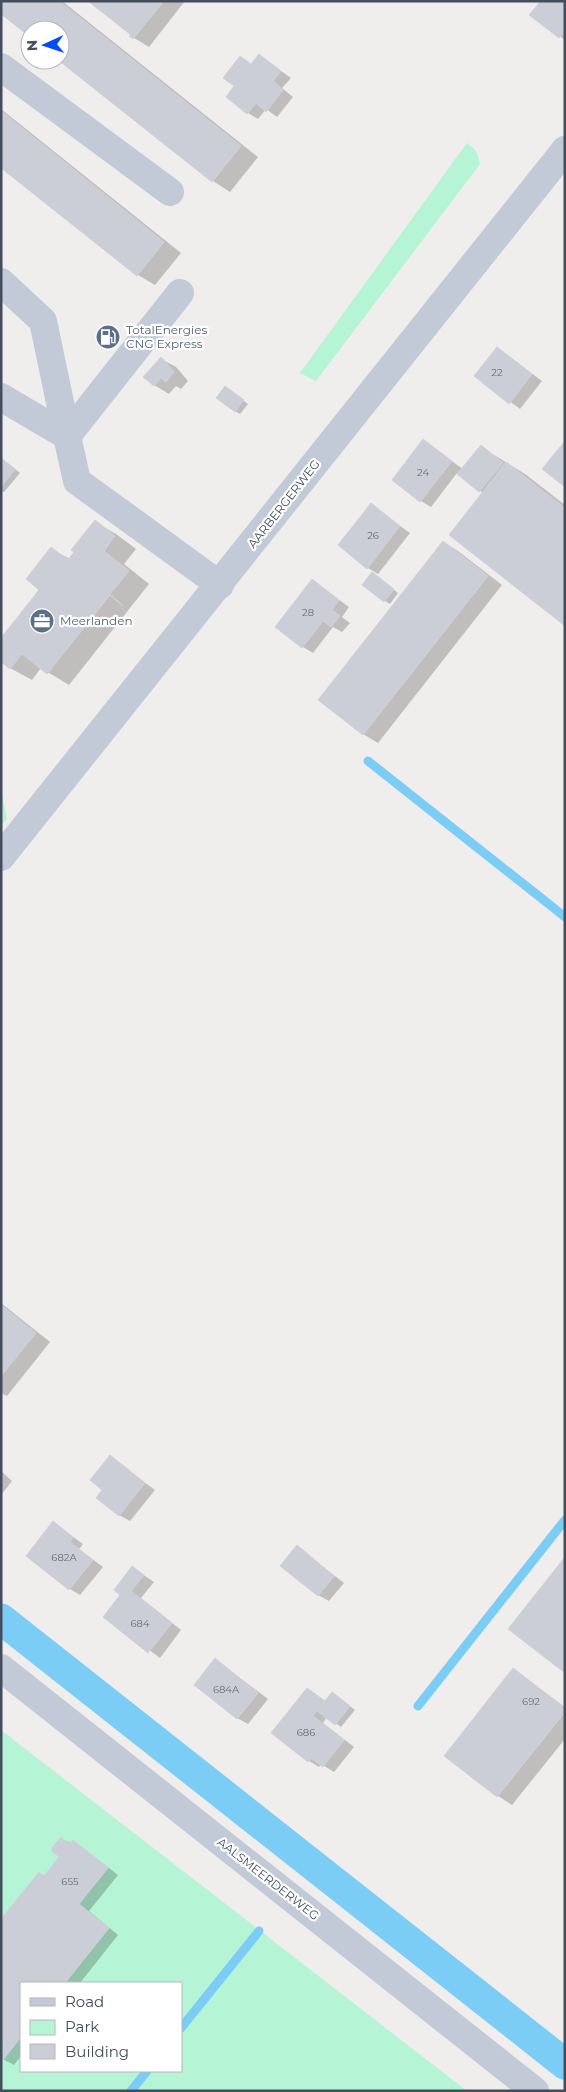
<svg xmlns="http://www.w3.org/2000/svg" width="566" height="2092" font-family="Montserrat,sans-serif">
<style>
.green{fill:#b5f4d5;fill-rule:evenodd}
.shadow{fill:#0003}
.lines{fill:none;stroke-linecap:round;stroke-linejoin:round}
.stream{stroke:#7ccdf6;stroke-width:9}
.canal{stroke:#7ccdf6;stroke-width:31}
.building{fill:#cbced6;stroke:#d0d2da}
.minor{stroke:#c1cad6;stroke-width:28}
.labels{text-anchor:middle;stroke-width:4.5;stroke-linejoin:round;paint-order:stroke}
.number-label{font-size:10px;fill:#656d7b}
.service-label{font-size:12px;fill:#4e5e75;stroke:#fff;text-anchor:start}
.street-label{font-size:12px;fill:#434d5d;stroke:#fff}
</style>
<rect width="100%" height="100%" fill="#f0eded"/>
<g class="green">
<polygon points="467,143 476,151 480,164 316,381 300,373"/>
<polygon points="1,789 7,819 1,826"/>
<path d="M1,1730L467,2091H1ZM21,1983H181V2071H21Z"/>
</g>
<g class="shadow">
<polygon points="1,1 62,1 258,157 230,192 213,181 60,60 60,30 30,30 30,36"/>
<polygon points="91,1 185,1 149,47 131,36 132,34"/>
<polygon points="565,1 565,40 531,15"/>
<polygon points="260,56 291,78 282,88 293,97 277,117 266,109 258,119 248,113 236,86 241,58 252,65"/>
<polygon points="1,109 181,253 155,285 138,275 1,166"/>
<polygon points="498,348 542,381 520,409 476,376"/>
<polygon points="161,359 176,367 188,381 181,389 176,386 169,394 154,385"/>
<polygon points="230,391 248,404 240,414 235,411"/>
<polygon points="423,441 463,469 481,447 525,474 565,505 565,624 483,493 457,473 431,507 421,501"/>
<polygon points="1,458 20,473 4,492 1,491"/>
<polygon points="371,505 410,533 378,574 368,568"/>
<polygon points="95,522 116,534 136,549 124,564 149,584 69,685 41,668 32,680 10,668 41,590 51,549 70,559"/>
<polygon points="443,542 458,551 502,585 378,743 363,734"/>
<polygon points="378,577 398,593 390,604 385,601"/>
<polygon points="313,581 349,607 342,617 350,623 342,632 333,627 313,653 303,647"/>
<polygon points="1,1303 50,1342 7,1396 1,1393"/>
<polygon points="110,1457 155,1490 130,1521 119,1515 104,1490"/>
<polygon points="1,1471 12,1481 1,1495"/>
<polygon points="54,1523 83,1544 79,1549 103,1567 80,1595 70,1589"/>
<polygon points="297,1547 344,1583 329,1601 318,1595"/>
<polygon points="132,1567 154,1582 141,1598 181,1630 160,1658 105,1617 122,1595"/>
<polygon points="216,1660 268,1699 248,1724 237,1718"/>
<polygon points="514,1670 565,1707 565,1739 512,1805 498,1796 446,1756"/>
<polygon points="307,1689 326,1702 333,1693 355,1710 341,1727 327,1717 323,1723 354,1747 334,1772 321,1764 319,1767 309,1761"/>
<polygon points="61,1839 83,1848 118,1875 89,1911 118,1935 80,1983 21,1983 21,2056 14,2065 1,2058 1,1921 45,1877 61,1857"/>
</g>
<g class="lines">
<g class="stream">
<polyline points="368,761 565,917"/>
<polyline points="418,1706 565,1520"/>
<polyline points="181,2028 259,1931"/>
<polyline points="131,2091 147,2071"/>
</g>
<polyline class="canal" points="1,1619 565,2064"/>
</g>
<g class="building">
<polygon points="1,1 59,1 241,146 212,182 58,60 60,30 30,30 30,37 1,14"/>
<polygon points="88,1 164,1 133,39 129,36 131,35"/>
<polygon points="541,1 565,1 565,31 559,38 529,15"/>
<polygon points="259,54 281,71 273,81 283,90 266,112 256,103 247,114 226,97 234,86 223,78 240,56 251,64"/>
<polygon points="1,111 164,242 137,276 1,168"/>
<polygon points="497,347 532,374 509,404 474,376"/>
<polygon points="161,357 174,372 166,382 161,378 154,386 143,377"/>
<polygon points="225,386 244,400 235,412 216,398"/>
<polygon points="423,439 452,461 420,502 392,480"/>
<polygon points="565,441 565,487 542,469"/>
<polygon points="481,445 503,463 479,492 457,474"/>
<polygon points="1,458 15,469 1,487"/>
<polygon points="506,462 565,508 565,626 449,535"/>
<polygon points="371,503 400,526 367,569 338,545"/>
<polygon points="95,520 115,536 104,551 129,571 110,594 123,606 110,595 47,674 22,654 10,669 1,662 1,638 39,590 26,579 51,547 68,560 74,552 71,550"/>
<polygon points="443,541 488,576 363,735 318,700"/>
<polygon points="372,572 394,589 384,602 362,585"/>
<polygon points="312,579 339,600 332,610 340,616 331,627 323,621 302,648 275,627"/>
<polygon points="1,1305 36,1333 1,1376"/>
<polygon points="110,1455 145,1483 119,1516 96,1498 102,1490 90,1480"/>
<polygon points="53,1521 73,1537 70,1542 93,1560 69,1590 26,1556"/>
<polygon points="297,1545 334,1576 318,1596 280,1566"/>
<polygon points="565,1557 565,1673 508,1629"/>
<polygon points="132,1566 144,1575 131,1591 172,1623 148,1653 103,1617 120,1595 114,1590"/>
<polygon points="215,1658 258,1693 237,1719 194,1685"/>
<polygon points="513,1668 565,1708 565,1712 497,1797 444,1756"/>
<polygon points="307,1688 325,1701 313,1716 344,1740 323,1767 311,1758 308,1762 271,1733"/>
<polygon points="332,1692 350,1706 335,1725 317,1711"/>
<polygon points="61,1837 69,1844 73,1840 108,1868 79,1904 109,1928 65,1983 21,1983 21,2037 3,2060 1,1919 39,1872 44,1876 59,1857 52,1851 52,1848"/>
</g>
<g class="lines">
<g class="minor">
<polyline points="1,67 170,192"/>
<polyline points="1,282 43,321 67,436"/>
<polyline points="1,397 67,436 77,481 220,585"/>
<polyline points="67,436 180,293"/>
<polyline points="1,857 565,150"/>
<polyline points="1,1668 535,2091"/>
</g>
</g>
<defs>
<symbol id="fuel-disc" viewBox="-11 -11 22 22"><circle r="9.5" fill="#5c6f8a" stroke="#fff"/><path d="M-5.5-6h7V0h2V4h1.3V-2.5L3-4.5l.8-.8L6-3V5H2.5V1h-1V6h-7ZM-4.2-4.7v3.2H.2V-4.7Z" fill="#fff"/></symbol>
<symbol id="office-disc" viewBox="-11 -11 22 22"><circle r="9.5" fill="#5c6f8a" stroke="#fff"/><path d="M-6-3h4V-5.5h4V-3h4V5H-6ZM-1-4.5V-3h2v-1.5ZM-6 0V1H6V0Z" fill="#fff"/></symbol>
</defs>
<g fill-rule="evenodd">
<use href="#fuel-disc" x="94" y="323" width="28" height="28"/>
<use href="#office-disc" x="28" y="607" width="28" height="28"/>
</g>
<g class="labels">
<g class="number-label">
<text x="497" y="376">22</text>
<text x="423" y="476">24</text>
<text x="373" y="539">26</text>
<text x="308" y="616">28</text>
<text x="64" y="1561">682A</text>
<text x="140" y="1627">684</text>
<text x="226" y="1693">684A</text>
<text x="531" y="1705">692</text>
<text x="306" y="1736">686</text>
<text x="70" y="1885">655</text>
</g>
<g class="service-label">
<text x="126" y="334">TotalEnergies<tspan x="126" dy="14">CNG Express</tspan></text>
<text x="60" y="625">Meerlanden</text>
</g>
<g class="street-label">
<text transform="translate(284 504) rotate(-52)" y="4">AARBERGERWEG</text>
<text transform="translate(268 1879) rotate(38)" y="4">AALSMEERDERWEG</text>
</g>
</g>
<rect width="566" height="2092" fill="none" stroke="#434d5d" stroke-width="5"/>
<rect x="20" y="1982" width="162" height="90" fill="#ffffff" stroke="#b4b8be"/>
<rect x="30" y="1998" width="25" height="8" fill="#c1cad6" stroke="#b4b8be"/>
<text x="65" y="2007" font-size="15" fill="#434d5d">Road</text>
<rect x="30" y="2020" width="25" height="15" fill="#b5f4d5" stroke="#b4b8be"/>
<text x="65" y="2032" font-size="15" fill="#434d5d">Park</text>
<rect x="30" y="2044" width="25" height="15" fill="#cbced6" stroke="#b4b8be"/>
<text x="65" y="2057" font-size="15" fill="#434d5d">Building</text>
<g transform="translate(45 45) rotate(267)"><circle r="24" fill="#ffffff" stroke="#b4b8be"/>
<path d="M0-4L9 19L0 12L-9 19Z" fill="#034ef4"/>
<text y="-8" font-size="14" font-weight="bold" text-anchor="middle" fill="#434d5d">N</text>
</g>
</svg>
